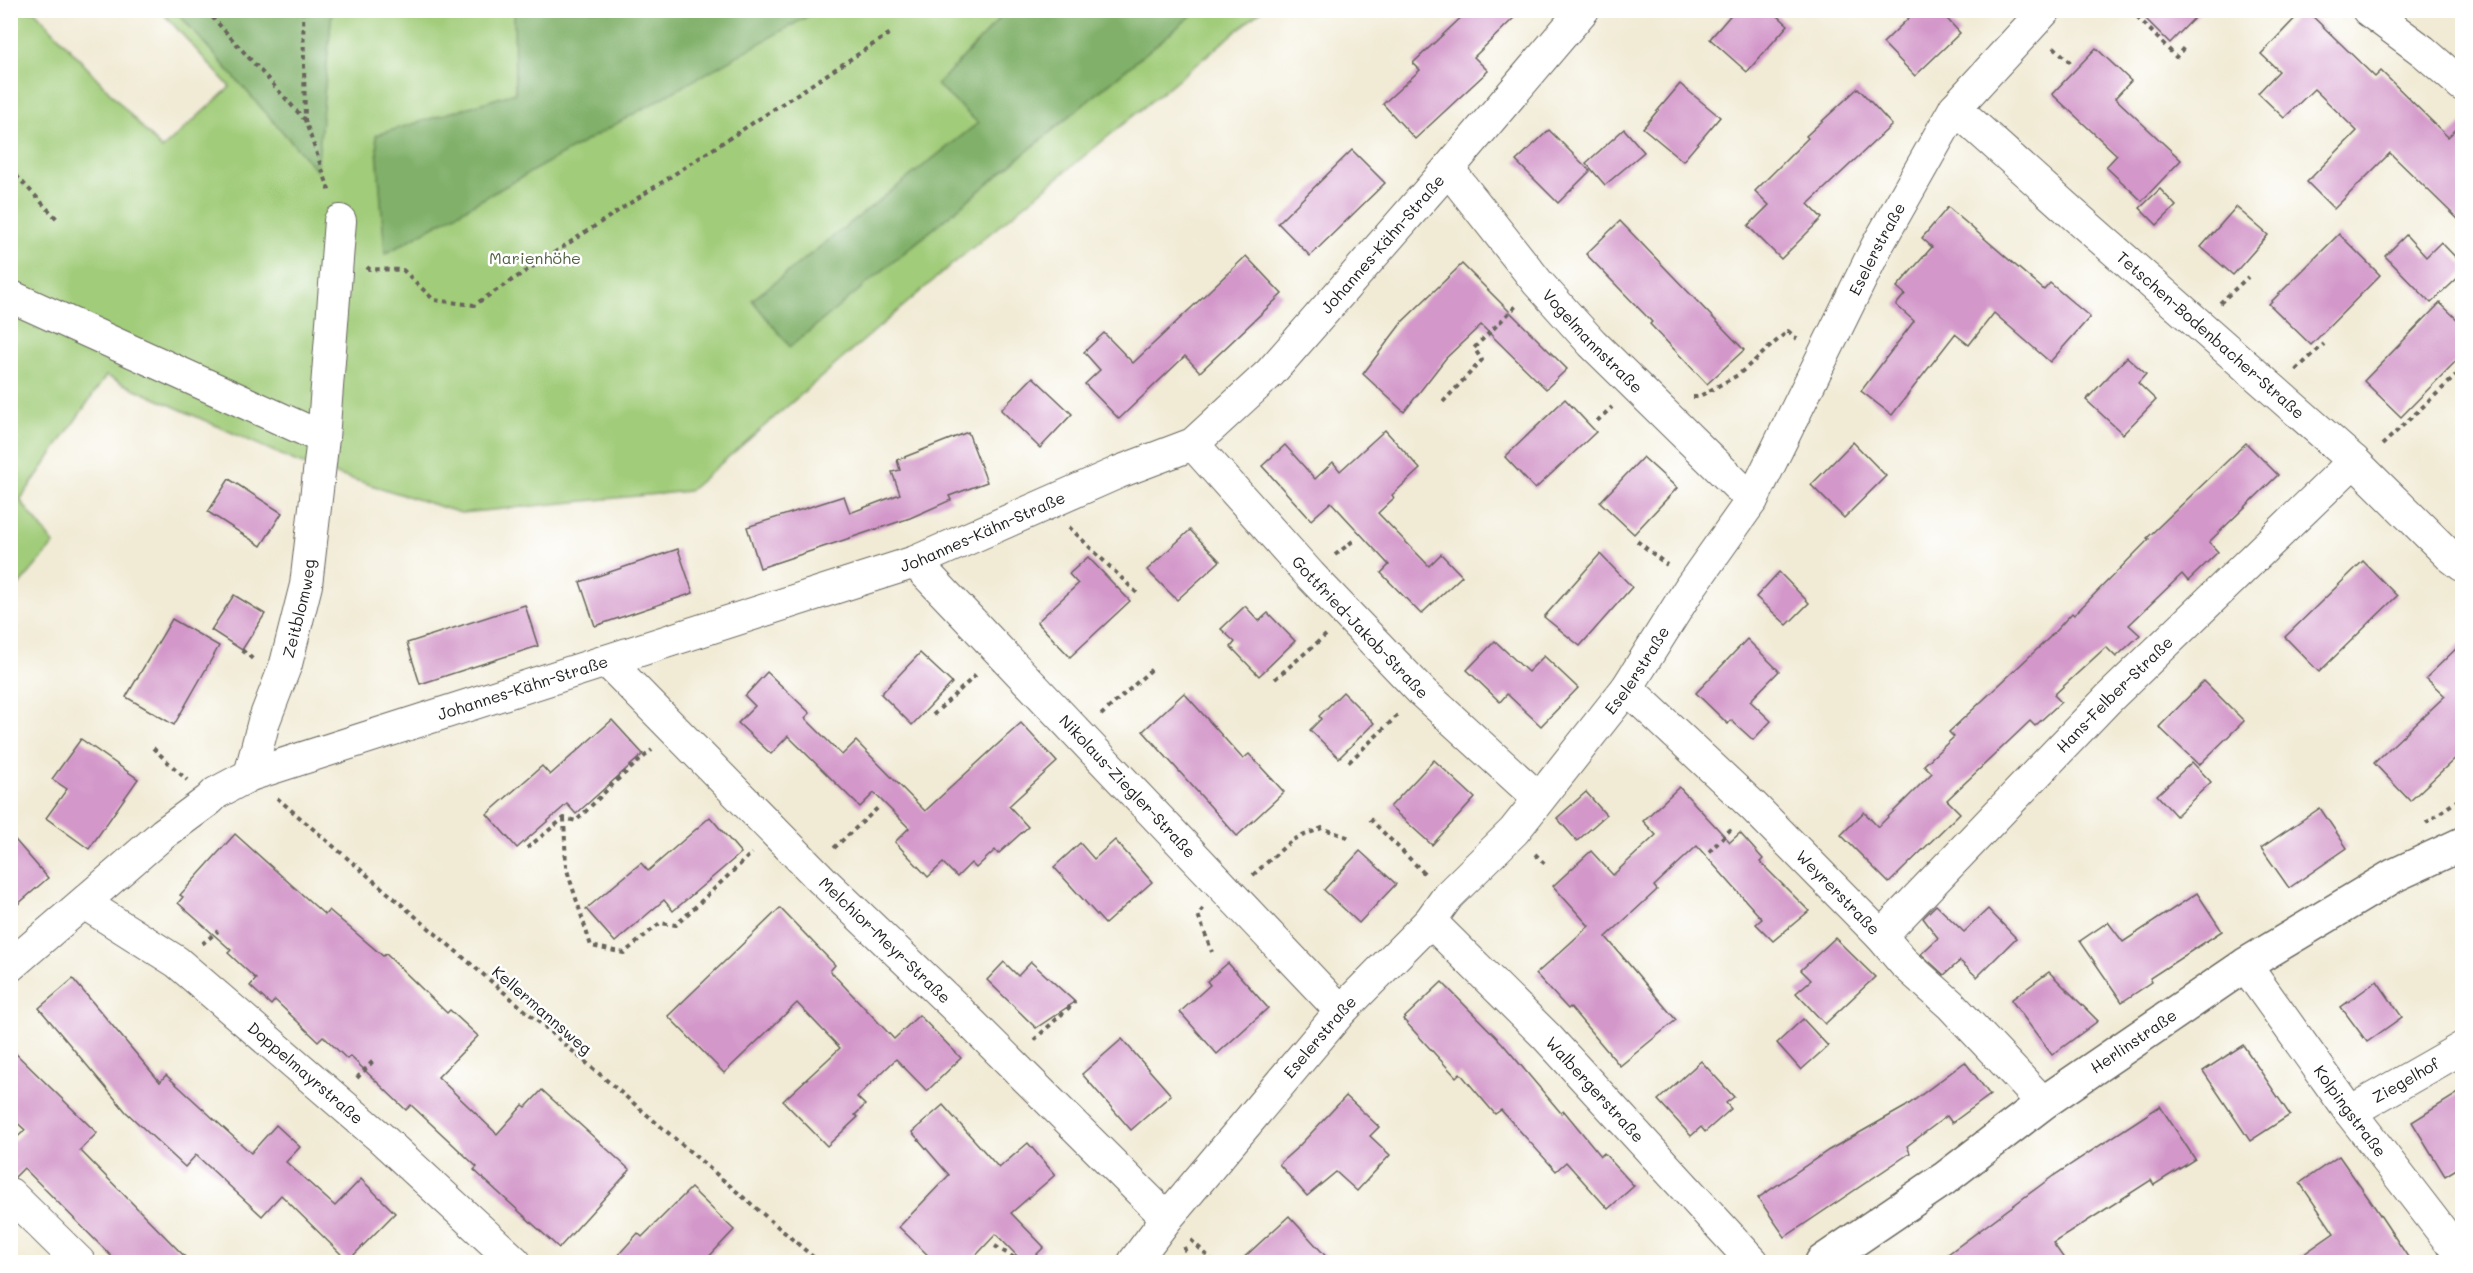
<svg xmlns="http://www.w3.org/2000/svg" width="2473" height="1273" font-family="Mali,sans-serif">
<style>
.green{fill:#a1cc79;stroke:#5e744a;stroke-width:1.5}
.forest{fill:#80b069;stroke:#4e6642;stroke-width:1.5}
.building{fill:#d397c9}
.lines{fill:none;stroke-linecap:round;stroke-linejoin:round}
.minor-casing{stroke:#67645d;stroke-width:34}
.major-casing{stroke:#67645d;stroke-width:36}
.path{stroke:#67645d;stroke-width:4;stroke-dasharray:4.5 4.5;stroke-linecap:butt}
.minor{stroke:#fff;stroke-width:32}
.major{stroke:#fff;stroke-width:33}
.labels{text-anchor:middle;stroke-width:5;stroke-linejoin:round;paint-order:stroke}
.street-label{font-size:16px;fill:#1c1c1c;stroke:#fff}
.park-label{font-size:16px;fill:#516241;stroke:#fff}
</style>
<rect width="100%" height="100%" fill="#fff"/>
<filter id="ink" filterUnits="userSpaceOnUse"><feTurbulence type="fractalNoise" baseFrequency=".0167" numOctaves="2"/><feDisplacementMap in="SourceGraphic" scale="12" xChannelSelector="R" yChannelSelector="G"/><feConvolveMatrix kernelMatrix="1 2 1 2 8 2 1 2 1" color-interpolation-filters="sRGB"/></filter>
<filter id="wash" filterUnits="userSpaceOnUse"><feTurbulence type="fractalNoise" baseFrequency=".008" numOctaves="4" result="noise"/><feDisplacementMap in="SourceGraphic" scale="24" xChannelSelector="R" yChannelSelector="G"/><feGaussianBlur stdDeviation="1.35" result="paint"/><feColorMatrix in="noise" values="0 0 0 0 0 0 0 0 0 0 0 0 0 0 0 0 0 1.4 0 .05"/><feComposite in="paint" operator="in"/></filter>
<g filter="url(#wash)">
<rect width="100%" height="100%" fill="#f1ebd5"/>
<polygon class="green" points="11,11 35,11 162,149 230,87 161,11 1261,11 944,271 689,491 461,513 297,462 106,376 20,500 54,544 11,595"/>
<g class="forest">
<polygon points="176,11 332,11 317,171"/>
<polygon points="514,11 514,10 817,11 385,254 376,135 515,93"/>
<polygon points="993,11 1197,11 790,347 752,300 978,123 937,85 999,19"/>
</g>
<g id="blocks">
<g class="building">
<polygon points="1469,10 1522,10 1474,57 1488,71 1415,139 1383,104 1420,70 1413,63"/>
<polygon points="1735,10 1771,10 1788,25 1747,72 1710,39"/>
<polygon points="1917,10 1939,10 1960,33 1915,76 1883,43"/>
<polygon points="2137,10 2202,10 2170,43"/>
<polygon points="2303,10 2306,10 2375,77 2381,71 2448,137 2463,123 2463,224 2390,153 2334,209 2307,182 2357,131 2314,89 2284,118 2258,93 2279,71 2261,54"/>
<polygon points="2096,48 2131,81 2115,98 2181,160 2142,201 2106,167 2117,155 2052,94"/>
<polygon points="1680,84 1720,117 1683,161 1643,128"/>
<polygon points="1858,88 1892,125 1808,204 1822,218 1781,259 1748,226 1769,205 1755,191 1808,138 1806,136"/>
<polygon points="1624,129 1644,152 1605,185 1586,163"/>
<polygon points="1549,130 1590,171 1558,203 1516,161"/>
<polygon points="1352,150 1385,183 1310,256 1278,223"/>
<polygon points="2160,189 2176,206 2157,225 2140,208"/>
<polygon points="1948,207 2044,290 2050,283 2090,317 2050,362 1994,313 1969,345 1955,334 1892,415 1861,391 1914,321 1896,305 1905,294 1897,287 1932,247 1922,238"/>
<polygon points="2236,207 2268,235 2233,275 2201,247"/>
<polygon points="1620,221 1744,350 1707,384 1650,324 1652,322 1586,254"/>
<polygon points="2339,234 2380,275 2311,345 2269,304"/>
<polygon points="2406,235 2426,257 2441,242 2463,265 2463,273 2431,303 2385,256"/>
<polygon points="1246,256 1282,294 1200,372 1185,356 1119,419 1085,384 1100,370 1084,352 1104,333 1133,363"/>
<polygon points="1462,264 1567,369 1546,389 1481,325 1446,358 1404,412 1363,374 1403,321"/>
<polygon points="2440,303 2463,325 2463,354 2401,417 2364,381"/>
<polygon points="2127,357 2146,374 2138,383 2156,400 2123,434 2086,400"/>
<polygon points="1033,377 1072,414 1040,448 1001,410"/>
<polygon points="1565,399 1596,432 1535,489 1505,457"/>
<polygon points="1385,430 1420,469 1392,495 1394,498 1378,513 1429,566 1441,554 1462,576 1421,614 1381,573 1389,565 1331,502 1311,520 1262,466 1285,445 1315,479 1333,462 1340,471"/>
<polygon points="968,432 987,482 949,496 951,500 910,518 760,568 747,527 844,496 850,513 900,494 892,472 900,470 897,460"/>
<polygon points="1853,442 1886,476 1844,518 1811,485"/>
<polygon points="2246,443 2278,475 2209,542 2218,552 2188,581 2182,574 2129,625 2140,635 2116,657 2106,647 2054,695 2061,702 2035,726 2030,721 1947,800 1960,813 1889,883 1841,835 1864,812 1878,827 1932,773 1924,765 1954,737 1949,732 2049,638 2072,613 2074,615 2149,539 2147,538"/>
<polygon points="1643,457 1677,488 1634,534 1600,502"/>
<polygon points="229,479 282,513 261,546 208,512"/>
<polygon points="1190,530 1220,561 1177,600 1147,570"/>
<polygon points="678,549 693,593 595,626 580,582"/>
<polygon points="1600,554 1632,587 1580,646 1544,617"/>
<polygon points="1088,557 1130,601 1070,657 1037,622 1078,584 1069,574"/>
<polygon points="2363,561 2397,596 2319,672 2285,637"/>
<polygon points="1779,572 1809,603 1787,625 1756,597"/>
<polygon points="234,595 265,614 242,650 211,630"/>
<polygon points="525,605 538,646 420,684 407,643"/>
<polygon points="1245,606 1259,621 1268,613 1295,641 1259,676 1231,647 1235,642 1221,629"/>
<polygon points="172,619 219,646 174,725 126,697"/>
<polygon points="1747,639 1779,671 1750,701 1771,721 1753,740 1731,720 1728,724 1696,693"/>
<polygon points="1495,641 1528,672 1544,656 1578,688 1541,726 1507,694 1500,702 1467,670"/>
<polygon points="2463,642 2463,751 2410,801 2374,763 2445,696 2426,678"/>
<polygon points="920,653 952,683 912,725 881,694"/>
<polygon points="767,672 810,713 805,718 842,755 856,741 925,811 1021,723 1057,762 1009,806 1028,827 998,854 995,850 976,868 971,863 957,877 943,863 928,877 895,842 909,828 874,793 860,807 788,736 771,754 738,723 755,706 745,696"/>
<polygon points="2204,681 2244,721 2199,765 2159,727"/>
<polygon points="1343,692 1374,723 1339,758 1310,730 1321,719 1319,716"/>
<polygon points="1184,693 1243,759 1249,754 1284,792 1237,836 1143,731"/>
<polygon points="612,720 643,754 576,814 567,804 517,848 487,814 542,766 550,775"/>
<polygon points="81,739 138,779 89,849 46,818 67,789 52,779"/>
<polygon points="1434,760 1475,798 1432,845 1390,807"/>
<polygon points="2192,762 2211,782 2176,816 2157,795"/>
<polygon points="1679,787 1730,842 1740,833 1763,859 1760,862 1809,911 1773,941 1756,924 1762,919 1697,846 1654,886 1657,890 1606,937 1676,1020 1620,1066 1570,1007 1568,1009 1536,974 1589,926 1553,886 1591,851 1613,875 1656,835 1643,821"/>
<polygon points="1586,792 1606,815 1577,841 1557,818"/>
<polygon points="2320,808 2347,848 2289,888 2261,848"/>
<polygon points="710,817 741,853 673,911 664,900 615,942 586,909 641,863 648,871"/>
<polygon points="10,834 48,878 10,911"/>
<polygon points="235,834 325,915 329,910 383,956 386,954 447,1013 450,1010 478,1036 438,1077 497,1134 523,1105 526,1107 542,1090 630,1170 559,1248 474,1170 477,1167 411,1105 406,1110 350,1056 347,1059 323,1036 318,1041 275,1000 271,1005 250,986 256,979 228,953 231,950 178,903 183,897 180,895"/>
<polygon points="1115,840 1152,882 1105,924 1054,867 1080,843 1094,859"/>
<polygon points="1360,851 1396,884 1359,923 1324,890"/>
<polygon points="2197,893 2222,931 2150,978 2152,982 2122,1002 2080,941 2108,922 2123,942"/>
<polygon points="1936,905 1964,932 1988,909 2016,938 1977,977 1960,961 1944,975 1921,954 1938,938 1923,918"/>
<polygon points="780,908 835,965 830,971 894,1039 919,1015 961,1058 927,1091 896,1059 857,1097 865,1105 855,1115 858,1117 827,1146 783,1101 840,1048 797,1003 724,1073 668,1016"/>
<polygon points="1835,938 1875,977 1825,1024 1796,993 1811,980 1801,970"/>
<polygon points="1004,962 1018,976 1031,962 1075,1002 1036,1028 987,980"/>
<polygon points="1228,963 1268,1008 1217,1054 1180,1012 1210,985 1207,981"/>
<polygon points="2049,972 2098,1021 2052,1055 2011,1000"/>
<polygon points="73,979 160,1082 166,1075 251,1153 276,1125 300,1147 286,1162 335,1206 361,1179 395,1213 348,1261 281,1195 262,1216 196,1155 185,1167 126,1112 39,1008"/>
<polygon points="2377,981 2402,1017 2367,1042 2341,1007"/>
<polygon points="1442,982 1502,1043 1561,1113 1564,1111 1601,1156 1604,1153 1634,1186 1608,1209 1566,1162 1556,1171 1501,1110 1495,1114 1460,1073 1456,1077 1403,1019"/>
<polygon points="1803,1019 1828,1046 1801,1070 1777,1043"/>
<polygon points="1122,1039 1171,1095 1131,1130 1082,1074"/>
<polygon points="2243,1045 2290,1115 2250,1141 2203,1071"/>
<polygon points="10,1048 97,1133 80,1150 191,1263 118,1263 24,1168 15,1177 10,1177 10,1144 25,1130 10,1116"/>
<polygon points="1701,1061 1734,1097 1726,1103 1731,1109 1705,1132 1701,1127 1691,1136 1658,1100"/>
<polygon points="1965,1062 1990,1095 1952,1123 1947,1116 1907,1146 1910,1153 1785,1237 1758,1198 1829,1150 1905,1107"/>
<polygon points="2463,1090 2463,1165 2445,1176 2412,1122"/>
<polygon points="1346,1096 1379,1127 1370,1136 1390,1155 1357,1191 1336,1172 1307,1196 1279,1164 1299,1146"/>
<polygon points="943,1105 999,1168 1028,1143 1055,1175 1011,1213 1044,1247 1028,1263 1024,1263 996,1234 969,1263 936,1263 899,1227 949,1175 912,1132"/>
<polygon points="2160,1106 2195,1159 2154,1185 2151,1180 2053,1243 2067,1263 1936,1263 2053,1176"/>
<polygon points="2339,1156 2374,1206 2412,1263 2291,1263 2334,1233 2300,1183"/>
<polygon points="691,1188 734,1230 703,1263 611,1263 638,1233 642,1237"/>
<polygon points="1289,1216 1332,1263 1238,1263"/>
</g>
</g>
</g>
<g filter="url(#ink)">
<use href="#blocks" fill-opacity="0" stroke="#67645d" stroke-width="1.5"/>
<g class="lines">
<defs>
<g id="minor">
<polyline points="2368,10 2423,51 2462,85"/>
<path id="s1" d="M1955,108L2072,213L2354,461L2449,555L2462,565"/>
<path id="s2" d="M1448,169L1538,283L1592,343L1752,500"/>
<polyline points="10,296 323,438"/>
<path id="s3" d="M1193,444L1310,575L1422,692L1538,798"/>
<path id="s4" d="M915,562L1341,1011"/>
<path id="s5" d="M607,661L822,880L953,1005L1167,1218"/>
<path id="s6" d="M1627,688L1754,807L1881,936L1903,962L1951,1005L2043,1103"/>
<path id="s7" d="M250,775L264,721L286,664L306,585L323,438L340,221"/>
<path id="s8" d="M84,903L177,962L381,1138L515,1262"/>
<path id="s9" d="M1430,921L1546,1036L1753,1262"/>
<path id="s10" d="M1881,936L2108,699L2354,461"/>
<path id="s11" d="M2245,965L2350,1112L2447,1238L2462,1251"/>
<path id="s12" d="M10,966L163,834L209,800L216,793L250,775L915,562L1119,472L1193,444L1270,373L1448,169L1583,10"/>
<path id="s13" d="M2350,1112L2462,1048"/>
<polyline points="10,1194 79,1262"/>
<path id="s14" d="M1134,1262L1167,1218L1341,1011L1430,921L1448,896L1514,831L1627,688L1691,586L1752,500L1877,246L1955,108L2045,10"/>
</g>
<g id="major">
<path id="s15" d="M1822,1262L1944,1179L2043,1103L2245,965L2395,875L2462,844"/>
</g>
</defs>
<use href="#minor" class="minor-casing"/>
<use href="#major" class="major-casing"/>
<g class="path">
<polyline points="206,10 304,119"/>
<polyline points="303,10 305,120 330,192"/>
<polyline points="2131,10 2176,57 2186,45"/>
<polyline points="2054,47 2071,63"/>
<polyline points="10,169 59,221"/>
<polyline points="367,267 369,269 403,270 434,300 474,305 892,32"/>
<polyline points="2220,303 2248,277"/>
<polyline points="2296,370 2324,344"/>
<polyline points="1693,397 1698,397 1738,375 1788,331 1797,339"/>
<polyline points="1443,402 1482,360 1474,348 1516,306"/>
<polyline points="1597,421 1612,407"/>
<polyline points="2382,445 2462,370"/>
<polyline points="1069,527 1138,594"/>
<polyline points="1637,541 1667,565"/>
<polyline points="1335,555 1353,541"/>
<polyline points="242,650 255,661"/>
<polyline points="1275,679 1326,635"/>
<polyline points="933,715 978,673"/>
<polyline points="1101,715 1152,669"/>
<polyline points="153,748 187,780"/>
<polyline points="1349,762 1400,713"/>
<polyline points="277,798 819,1262"/>
<polyline points="564,818 566,867 591,946 624,953 660,923 676,925 752,853"/>
<polyline points="1370,819 1426,875"/>
<polyline points="2426,823 2462,797"/>
<polyline points="527,848 564,818 576,821 616,781 652,750"/>
<polyline points="834,848 880,806"/>
<polyline points="1709,852 1731,829"/>
<polyline points="1535,854 1547,866"/>
<polyline points="1253,875 1292,840 1322,828 1350,838"/>
<polyline points="1203,909 1198,915 1212,952"/>
<polyline points="202,944 218,931"/>
<polyline points="1034,1040 1075,1002"/>
<polyline points="357,1078 375,1059"/>
<polyline points="1191,1240 1212,1260"/>
<polyline points="995,1246 1021,1262"/>
<polyline points="1184,1247 1189,1262"/>
</g>
<use href="#minor" class="minor"/>
<use href="#major" class="major"/>
</g>
</g>
<g class="labels">
<g class="street-label">
<text dy="6" stroke="none"><textPath href="#s12" startOffset="1584">Johannes-Kähn-Straße</textPath></text>
<text dy="6" stroke="none"><textPath href="#s14" startOffset="1264">Eselerstraße</textPath></text>
<text dy="6" stroke="none"><textPath href="#s1" startOffset="342">Tetschen-Bodenbacher-Straße</textPath></text>
<text dy="6" stroke="none"><textPath href="#s2" startOffset="225">Vogelmannstraße</textPath></text>
<text dy="6" stroke="none"><textPath href="#s12" startOffset="1080">Johannes-Kähn-Straße</textPath></text>
<text dy="6" stroke="none"><textPath href="#s7" startOffset="174">Zeitblomweg</textPath></text>
<text dy="6" stroke="none"><textPath href="#s3" startOffset="248">Gottfried-Jakob-Straße</textPath></text>
<text dy="6" stroke="none"><textPath href="#s14" startOffset="778">Eselerstraße</textPath></text>
<text dy="6" stroke="none"><textPath href="#s12" startOffset="594">Johannes-Kähn-Straße</textPath></text>
<text dy="6" stroke="none"><textPath href="#s10" startOffset="336">Hans-Felber-Straße</textPath></text>
<text dy="6" stroke="none"><textPath href="#s4" startOffset="309">Nikolaus-Ziegler-Straße</textPath></text>
<text dy="6" stroke="none"><textPath href="#s6" startOffset="294">Weyrerstraße</textPath></text>
<text dy="6" stroke="none"><textPath href="#s5" startOffset="394">Melchior-Meyr-Straße</textPath></text>
<text transform="translate(542 1010) rotate(41)" y="6">Kellermannsweg</text>
<text dy="6" stroke="none"><textPath href="#s14" startOffset="292">Eselerstraße</textPath></text>
<text dy="6" stroke="none"><textPath href="#s15" startOffset="382">Herlinstraße</textPath></text>
<text dy="6" stroke="none"><textPath href="#s8" startOffset="280">Doppelmayrstraße</textPath></text>
<text dy="6" stroke="none"><textPath href="#s13" startOffset="64">Ziegelhof</textPath></text>
<text dy="6" stroke="none"><textPath href="#s9" startOffset="236">Walbergerstraße</textPath></text>
<text dy="6" stroke="none"><textPath href="#s11" startOffset="180">Kolpingstraße</textPath></text>
</g>
<g class="park-label">
<text x="535" y="264">Marienhöhe</text>
</g>
</g>
<rect width="2473" height="1273" fill="none" stroke="#fff" stroke-width="36"/>
</svg>
